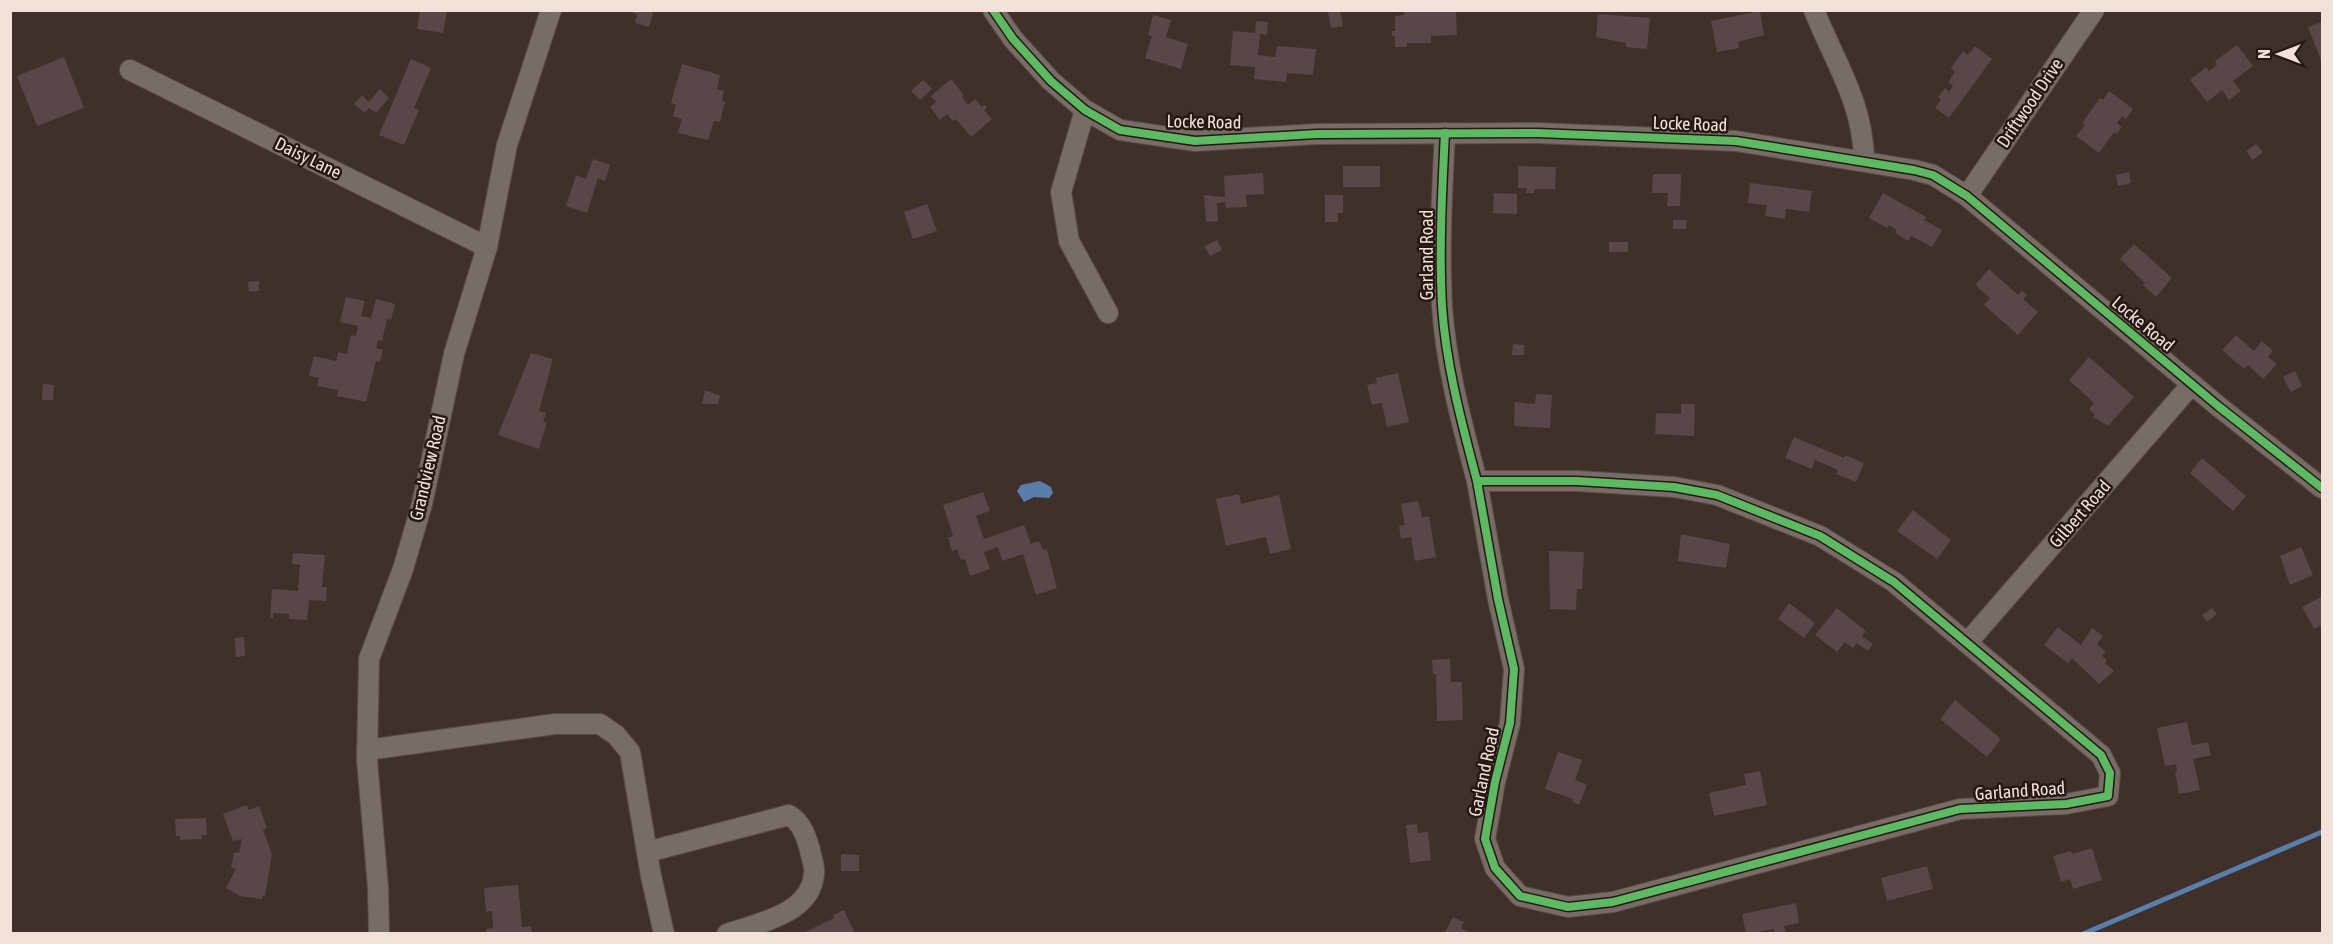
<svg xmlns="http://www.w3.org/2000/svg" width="2333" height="944" font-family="'Asap Condensed',sans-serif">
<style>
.water{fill:#597eaa}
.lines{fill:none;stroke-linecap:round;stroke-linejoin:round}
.stream{stroke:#597eaa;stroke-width:5}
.building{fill:#594648}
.minor-casing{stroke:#594d47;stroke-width:22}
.minor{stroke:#786c67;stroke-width:20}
.cycleway-casing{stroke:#251813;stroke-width:11}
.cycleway{stroke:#5cba63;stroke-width:8}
.labels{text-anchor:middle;stroke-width:5;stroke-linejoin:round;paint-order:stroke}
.street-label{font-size:18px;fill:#f3e0d8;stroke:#251813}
</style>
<rect width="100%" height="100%" fill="#3f302a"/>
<polygon class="water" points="1040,481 1051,487 1053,493 1049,498 1034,497 1024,502 1017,491 1021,485"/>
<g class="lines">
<polyline class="stream" points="2083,934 2322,832"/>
</g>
<g class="building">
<polygon points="420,10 447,11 443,33 417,29"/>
<polygon points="654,10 649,27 635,23 637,14 626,11"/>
<polygon points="1340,10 1343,26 1331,28 1328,12"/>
<polygon points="1404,10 1456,12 1457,35 1431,36 1431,43 1407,43 1407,47 1395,47 1395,36 1392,36 1392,31 1395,31 1395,16 1404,15"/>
<polygon points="1760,11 1764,35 1738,42 1739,48 1717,52 1711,21"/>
<polygon points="1598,14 1650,18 1647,49 1626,47 1626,43 1596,37"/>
<polygon points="1153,15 1171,20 1166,37 1188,44 1181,69 1145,58 1152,36 1148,35"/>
<polygon points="1256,21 1268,22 1267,35 1260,34 1258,55 1275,57 1277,46 1316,49 1313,75 1287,73 1286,82 1254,79 1255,67 1230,65 1233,31 1255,33"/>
<polygon points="2322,22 2322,63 2308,27"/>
<polygon points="2237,45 2253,66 2233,81 2241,91 2229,100 2222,90 2207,102 2190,80 2206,67 2209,71 2217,65 2215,61"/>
<polygon points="1975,46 1992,59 1949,118 1935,108 1941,99 1938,97 1945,88 1949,92 1953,86 1948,82 1955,72 1951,68 1963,51 1968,55"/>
<polygon points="64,57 84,108 37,126 17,76"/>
<polygon points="411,59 431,68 414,108 419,110 404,145 379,135"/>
<polygon points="682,64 720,75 717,89 724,91 722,101 725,102 720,122 714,121 708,140 678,133 682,119 673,116 676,105 671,103"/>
<polygon points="951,79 964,95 962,97 968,105 975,99 982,107 985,105 987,108 984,110 992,119 971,137 956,119 953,121 947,114 940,120 930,107 936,102 931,96"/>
<polygon points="923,80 932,89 920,100 911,91"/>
<polygon points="380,89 389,98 376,113 369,108 365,113 354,104 362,95 369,102"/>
<polygon points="2109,91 2133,109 2126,119 2122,116 2117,123 2122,127 2116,134 2114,132 2099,153 2076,136 2085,125 2082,123 2100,98 2103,100"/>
<polygon points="2256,144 2263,152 2253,160 2246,151"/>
<polygon points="593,159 610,165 605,181 598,178 587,213 566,206 576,175 586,179"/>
<rect x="1343" y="166" width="37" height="21"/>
<polygon points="1518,166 1556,167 1555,189 1534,189 1534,193 1526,193 1527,188 1518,188"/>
<polygon points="2129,172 2131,183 2118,186 2116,175"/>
<polygon points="1263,173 1264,194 1246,195 1247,207 1226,208 1225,202 1217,203 1218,221 1206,222 1204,195 1225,197 1224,176"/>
<polygon points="1653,174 1681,174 1680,206 1667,206 1668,193 1652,193"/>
<polygon points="1750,183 1812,191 1809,212 1786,209 1785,219 1765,216 1767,205 1748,203"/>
<polygon points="1494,193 1517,194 1517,214 1493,213"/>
<polygon points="1883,193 1926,217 1924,220 1942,230 1932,247 1911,236 1908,241 1895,233 1897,230 1889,225 1887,228 1869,218"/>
<polygon points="1325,195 1343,195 1343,213 1338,213 1338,222 1325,222"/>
<polygon points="927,204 937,231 913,239 904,212"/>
<polygon points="1673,220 1687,220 1686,229 1673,229"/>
<polygon points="1217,240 1222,250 1210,256 1204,246"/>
<rect x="1609" y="242" width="19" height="10"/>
<polygon points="2134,244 2172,278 2156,297 2143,285 2145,283 2120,259"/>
<polygon points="1989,269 2018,295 2022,290 2027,295 2023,299 2038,312 2018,335 1984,305 1990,298 1975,285"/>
<polygon points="259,281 259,291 249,292 248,282"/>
<polygon points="346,297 365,301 361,316 371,318 376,299 395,304 391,320 387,319 382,341 378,340 376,348 383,350 380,362 376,361 366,402 337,396 338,390 317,386 319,378 309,376 314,356 336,361 338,352 347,354 351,335 356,336 358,326 340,322"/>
<polygon points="2236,335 2254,351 2262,341 2273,351 2268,357 2277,364 2263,379 2248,365 2244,369 2222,350"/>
<polygon points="1513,344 1524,345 1524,355 1512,355"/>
<polygon points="531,353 553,359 539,411 546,413 543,422 547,422 539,449 498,435"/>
<polygon points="2089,357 2134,397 2108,426 2093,417 2095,415 2089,409 2094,403 2069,380"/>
<polygon points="2295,371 2302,386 2291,392 2283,377"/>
<polygon points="1398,373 1409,422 1387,427 1382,403 1372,405 1367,385 1377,383 1376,378"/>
<polygon points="43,384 54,385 53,400 42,400"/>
<polygon points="705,390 720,396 718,404 702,404"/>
<polygon points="1536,394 1552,395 1550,428 1514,426 1515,402 1535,404"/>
<polygon points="1681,404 1695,404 1694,436 1655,434 1656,413 1681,414"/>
<polygon points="1794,437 1844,458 1845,455 1864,463 1856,482 1836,474 1838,470 1815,460 1812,469 1785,458"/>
<polygon points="2202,458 2246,496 2233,511 2190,473"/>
<polygon points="983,492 990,511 976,516 984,539 1024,525 1031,544 1039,541 1043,550 1047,549 1057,588 1036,595 1023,554 1002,561 998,547 984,552 990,569 970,576 965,559 961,560 957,549 952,551 948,538 953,536 943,505"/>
<polygon points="1239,494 1241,504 1279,495 1291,549 1270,554 1266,537 1226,546 1216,499"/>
<polygon points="1418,501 1422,518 1429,516 1436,557 1415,561 1411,537 1401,539 1399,526 1405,525 1401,504"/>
<polygon points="1913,510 1951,540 1937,559 1897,531"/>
<polygon points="1681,534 1730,544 1726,568 1678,561"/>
<polygon points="2301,547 2313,575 2290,585 2280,556"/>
<polygon points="1549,551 1584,552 1582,589 1577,589 1576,610 1550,609"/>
<polygon points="293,553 325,555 322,587 327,587 326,601 309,600 307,620 289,619 289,614 273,613 273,618 270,618 272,589 298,591 300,565 292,564"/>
<polygon points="2321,597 2322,625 2314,629 2302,607"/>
<polygon points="1789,603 1815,623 1804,638 1778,619"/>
<polygon points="1837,608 1866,631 1862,636 1873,644 1868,651 1857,643 1853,648 1845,642 1837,652 1815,635"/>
<polygon points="2212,608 2217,614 2207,622 2202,615"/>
<polygon points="2058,627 2081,645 2092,628 2103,636 2097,644 2106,652 2102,656 2107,660 2105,663 2114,671 2099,684 2072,658 2068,663 2044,645"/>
<polygon points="244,637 245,656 236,657 235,638"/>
<polygon points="1450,659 1451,682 1462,682 1463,720 1437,721 1436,674 1433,674 1432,660"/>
<polygon points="1955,700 2001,739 1987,757 1940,719"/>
<polygon points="2187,722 2192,745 2208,742 2211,755 2193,759 2200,790 2179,794 2175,772 2177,771 2176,764 2165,766 2157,728"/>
<polygon points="1558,752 1582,760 1575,780 1587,785 1579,805 1572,802 1573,799 1545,789"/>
<polygon points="1760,771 1767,805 1714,816 1709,793 1746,785 1744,774"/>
<polygon points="247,805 249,810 259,806 267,828 263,830 272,854 265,896 262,896 262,899 240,896 226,888 236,869 231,868 234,852 239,853 242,839 233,841 223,814"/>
<polygon points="206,818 207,835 202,835 202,839 180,840 180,836 176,836 175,819"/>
<polygon points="1417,824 1418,833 1428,832 1431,860 1410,863 1406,825"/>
<polygon points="2092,848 2102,880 2073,889 2070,879 2061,882 2053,856 2071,851 2072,854"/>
<polygon points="841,854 859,855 859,871 841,871"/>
<polygon points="1927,866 1933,889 1887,901 1881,878"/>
<polygon points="518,885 522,927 531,926 532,934 486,934 486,929 493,928 492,911 486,912 484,888"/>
<polygon points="1796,903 1799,923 1784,926 1786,934 1775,934 1774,929 1746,934 1742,914"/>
<polygon points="844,910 855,934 801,934 834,918 833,915"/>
<polygon points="1453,917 1464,922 1461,928 1472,934 1444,934"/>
</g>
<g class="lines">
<defs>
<g id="minor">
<polyline points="993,10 1013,39 1051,81 1085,110 1120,130 1195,141 1317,134 1537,133 1736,141 1914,170 1933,175 1967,196 2218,406 2322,488"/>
<path d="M1814,10C1835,63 1863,102 1864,160"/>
<polyline points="130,70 487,247"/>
<polyline points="1085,110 1061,192 1069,241 1108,313"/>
<path d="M1445,133C1442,191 1439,248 1442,306C1446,366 1462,424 1477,481H1577L1674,487L1717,495L1820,536L1894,582L2101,755L2110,773L2108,796L2066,804L1960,809L1613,902L1568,907L1520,896L1495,868L1485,839L1495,782L1510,723L1514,669L1498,599L1477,481"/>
<polyline points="1967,196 2094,10"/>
<polyline points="1967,643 2192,384"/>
<polyline points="367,750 555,724 600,724 616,735 630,752 651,876 664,934"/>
<path d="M647,852L789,815C802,823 806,836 810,850C811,857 815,866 814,873C812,914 758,923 727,934"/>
<polyline points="379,934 378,887 367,760 369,659 403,569 422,504 454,354 487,247 507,145 551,10"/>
</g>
</defs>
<use href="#minor" class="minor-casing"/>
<use href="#minor" class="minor"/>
<defs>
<g id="cycleway">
<polyline points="993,10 1013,39 1051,81 1085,110 1120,130 1195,141 1317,134 1537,133 1736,141 1914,170 1933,175 1967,196 2218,406 2322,488"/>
<path d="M1445,133C1442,191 1439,248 1442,306C1446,366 1462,424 1477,481H1577L1674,487L1717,495L1820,536L1894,582L2101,755L2110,773L2108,796L2066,804L1960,809L1613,902L1568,907L1520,896L1495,868L1485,839L1495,782L1510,723L1514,669L1498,599L1477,481"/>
</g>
</defs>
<use href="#cycleway" class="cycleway-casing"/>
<use href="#cycleway" class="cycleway"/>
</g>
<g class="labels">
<g class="street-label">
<text transform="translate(2030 103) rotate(-56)" y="6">Driftwood Drive</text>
<text transform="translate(1204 122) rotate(1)" y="6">Locke Road</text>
<text transform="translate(1690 124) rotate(2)" y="6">Locke Road</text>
<text transform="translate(308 158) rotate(26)" y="6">Daisy Lane</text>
<text transform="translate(1427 255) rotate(-90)" y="6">Garland Road</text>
<text transform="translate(2143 324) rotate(40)" y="6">Locke Road</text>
<text transform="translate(428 468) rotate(-77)" y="6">Grandview Road</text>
<text transform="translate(2080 514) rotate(-49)" y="6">Gilbert Road</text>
<text transform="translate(1484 772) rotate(-78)" y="6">Garland Road</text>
<text transform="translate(2020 791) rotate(-4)" y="6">Garland Road</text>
</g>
</g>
<rect width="2333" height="944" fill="none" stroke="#f3e0d8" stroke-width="24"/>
<g transform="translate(2279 54) rotate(270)" stroke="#251813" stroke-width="4.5" paint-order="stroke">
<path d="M0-4.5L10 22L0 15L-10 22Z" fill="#f3e0d8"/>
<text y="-9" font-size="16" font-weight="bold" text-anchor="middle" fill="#f3e0d8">N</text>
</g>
</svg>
